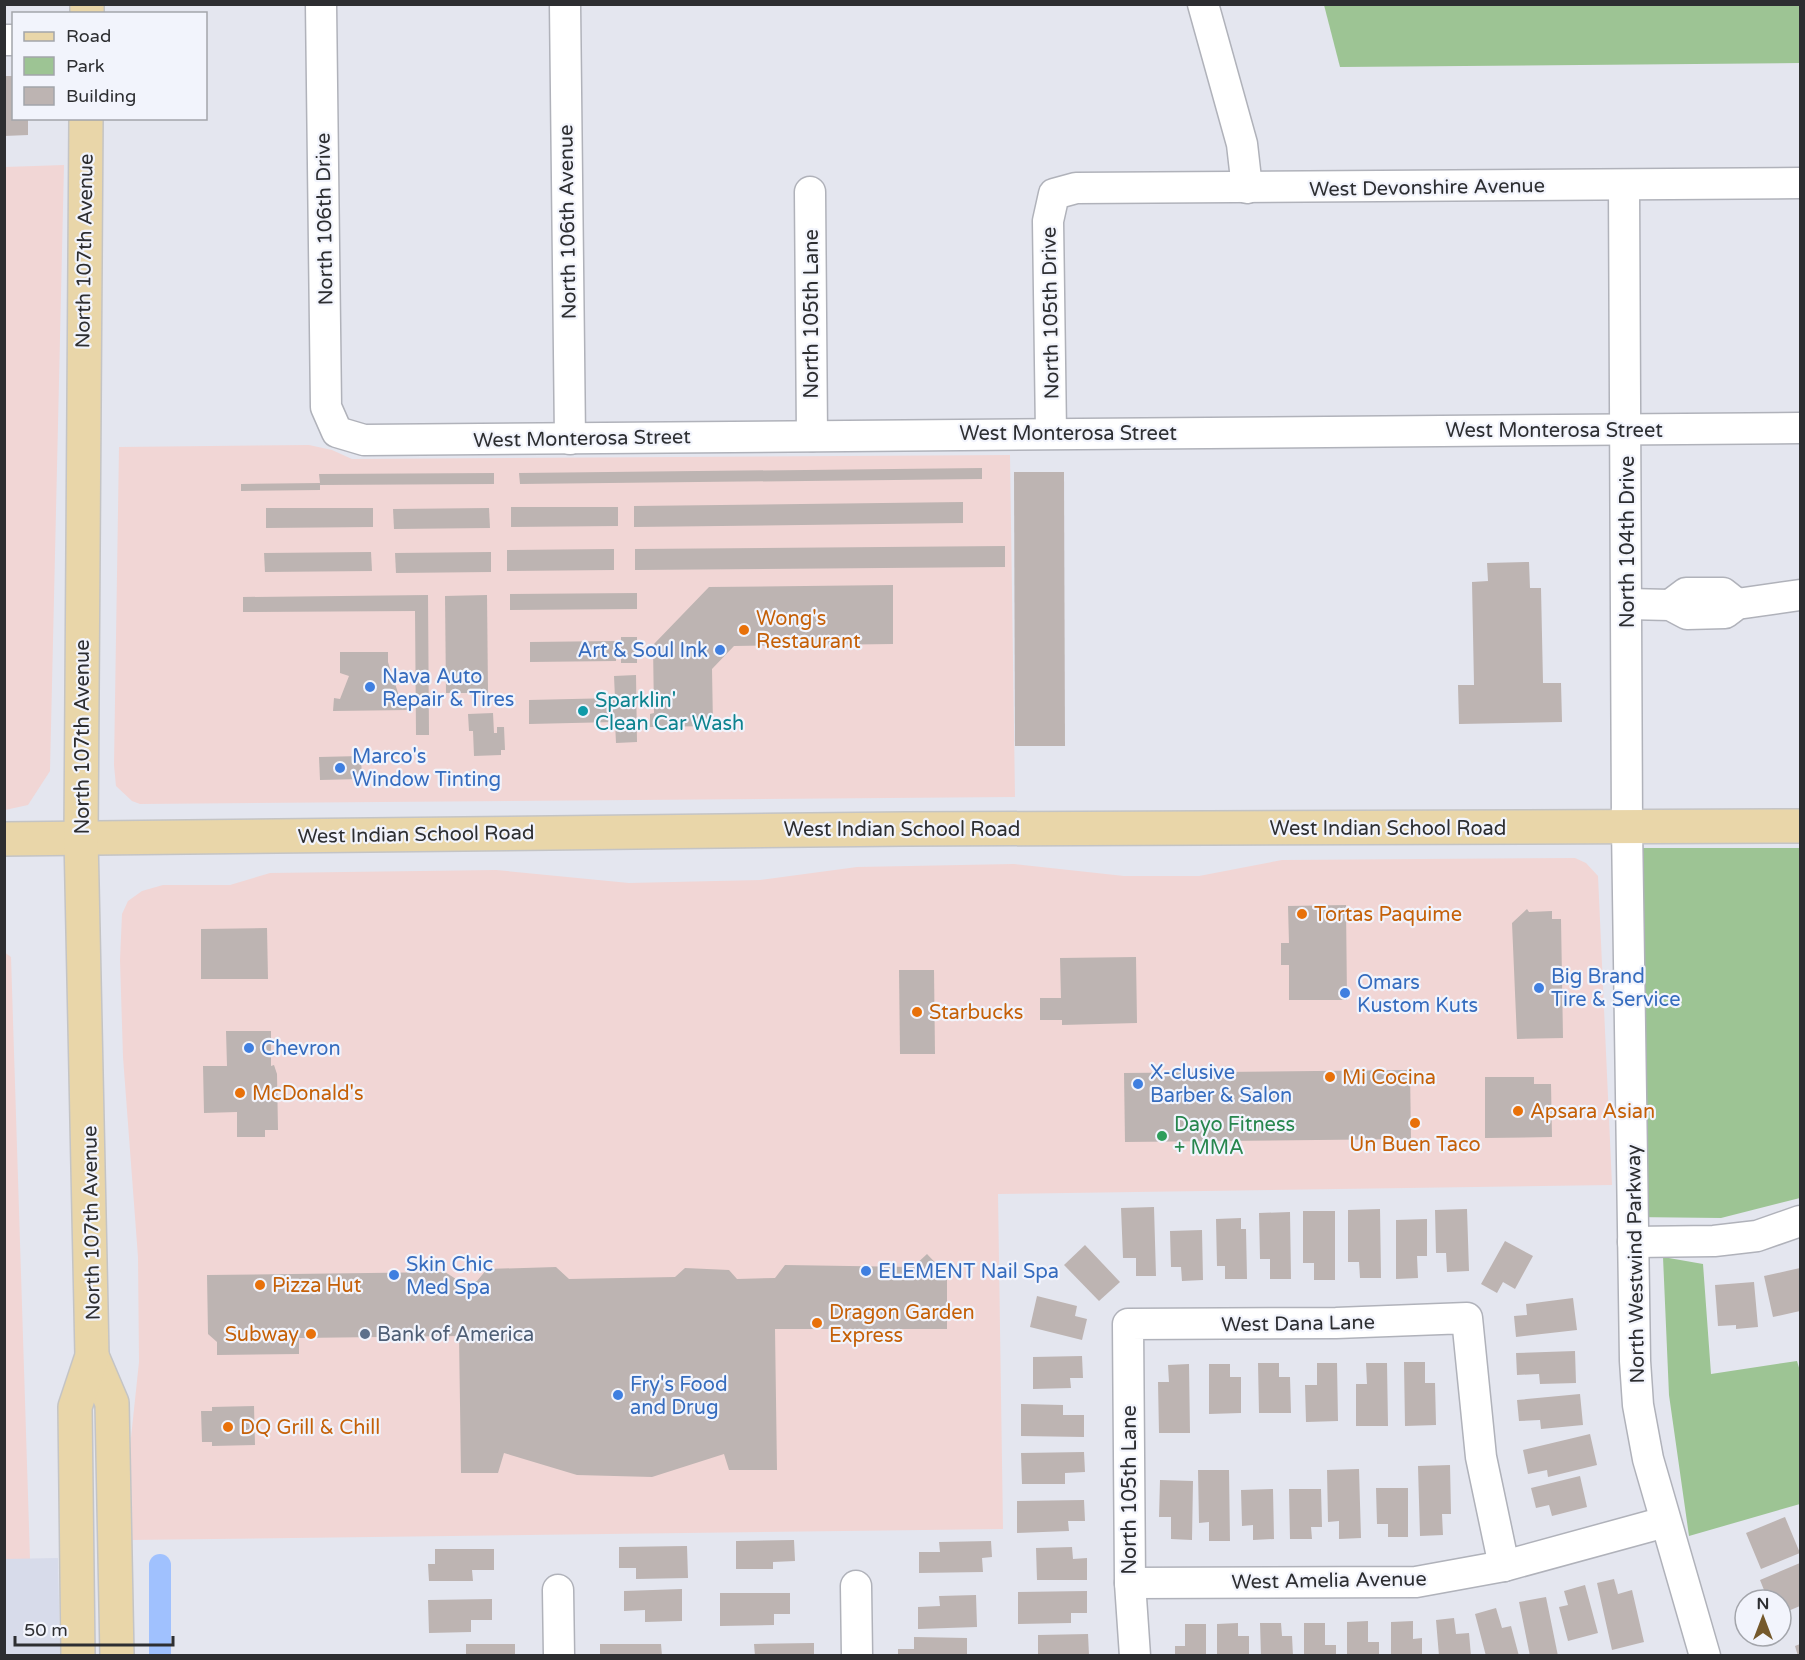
<svg xmlns="http://www.w3.org/2000/svg" width="1805" height="1660" font-family="'Varela Round',sans-serif">
<style>
.commercial{fill:#f1d6d5}
.built{fill:#d7dbea}
.green{fill:#9dc494}
.lines{fill:none;stroke-linecap:round;stroke-linejoin:round}
.canal{stroke:#a0c1fe;stroke-width:22}
.building{fill:#bdb4b2}
.minor-casing{stroke:#b0b2ba;stroke-width:33}
.major-casing{stroke:#c4c4c5;stroke-width:36}
.minor{stroke:#fff;stroke-width:30}
.major{stroke:#e9d6a9;stroke-width:33}
.food-dot{fill:#e8710a;stroke:#f2f4fc;stroke-width:2}
.shop-dot{fill:#3f7fe0;stroke:#f2f4fc;stroke-width:2}
.culture-dot{fill:#0f9aa8;stroke:#f2f4fc;stroke-width:2}
.leisure-dot{fill:#2e9e5b;stroke:#f2f4fc;stroke-width:2}
.service-dot{fill:#5c6f8a;stroke:#f2f4fc;stroke-width:2}
.labels{text-anchor:middle;stroke-width:4.5;stroke-linejoin:round;paint-order:stroke}
.street-label{font-size:20px;fill:#2d2e31;stroke:#f2f4fc}
.food-label{font-size:20px;fill:#c56008;stroke:#f2f4fc;text-anchor:start}
.shop-label{font-size:20px;fill:#366cbe;stroke:#f2f4fc;text-anchor:start}
.culture-label{font-size:20px;fill:#0d838f;stroke:#f2f4fc;text-anchor:start}
.leisure-label{font-size:20px;fill:#27864d;stroke:#f2f4fc;text-anchor:start}
.service-label{font-size:20px;fill:#4e5e75;stroke:#f2f4fc;text-anchor:start}
</style>
<rect width="100%" height="100%" fill="#e4e6ef"/>
<g class="commercial">
<polygon points="64,165 50,771 28,805 5,810 5,167"/>
<polygon points="309,445 332,450 352,459 1010,455 1015,797 140,804 132,801 116,786 114,765 119,447"/>
<polygon points="1575,858 1586,863 1598,876 1612,1185 998,1194 1003,1529 130,1540 130,1447 139,1362 138,1257 123,1057 120,960 122,914 128,901 142,891 163,885 230,885 270,873 496,870 629,883 760,880 857,867 1014,864 1124,876 1199,876 1282,860"/>
<polygon points="4,952 11,957 30,1559 4,1559"/>
</g>
<polygon class="built" points="58,1558 60,1655 5,1655 5,1559"/>
<g class="green">
<polygon points="1324,5 1800,5 1800,63 1340,67"/>
<polygon points="1627,848 1800,848 1800,1198 1721,1218 1633,1217"/>
<polygon points="1663,1257 1703,1264 1711,1374 1797,1361 1800,1371 1800,1504 1689,1536 1669,1395"/>
</g>
<g class="lines">
<polyline class="canal" points="160,1565 160,1656"/>
</g>
<g class="building">
<polygon points="4,76 12,76 14,118 28,118 28,135 4,136"/>
<polygon points="982,468 982,479 520,484 519,473"/>
<polygon points="1014,472 1064,472 1065,746 1015,746"/>
<polygon points="494,473 494,484 320,485 320,490 241,491 241,484 320,483 319,474"/>
<polygon points="963,502 963,523 634,527 634,506"/>
<polygon points="511,507 618,507 618,526 511,527"/>
<polygon points="266,508 373,508 373,527 266,528"/>
<polygon points="489,508 490,528 394,529 393,509"/>
<polygon points="1005,546 1005,567 635,570 635,549"/>
<polygon points="614,549 614,570 507,571 507,550"/>
<polygon points="371,552 372,571 265,572 264,553"/>
<polygon points="491,552 491,572 396,573 395,553"/>
<polygon points="1529,562 1530,588 1541,588 1543,683 1561,683 1562,722 1459,724 1458,685 1474,685 1472,582 1488,581 1487,563"/>
<polygon points="893,585 893,644 734,646 712,669 713,726 650,727 650,714 654,713 653,645 709,587"/>
<polygon points="637,593 637,609 510,610 510,594"/>
<polygon points="428,595 429,735 416,735 415,611 243,612 243,597"/>
<polygon points="487,595 488,693 446,693 445,596"/>
<rect x="621" y="637" width="16" height="26"/>
<polygon points="616,641 616,661 530,662 530,642"/>
<polygon points="340,652 388,652 388,662 400,699 408,699 408,710 333,711 334,698 340,699 349,676 340,673"/>
<polygon points="636,675 637,742 616,743 615,722 529,724 529,700 615,698 614,676"/>
<polygon points="493,713 494,733 497,733 497,727 504,727 505,750 501,750 501,755 474,756 473,731 469,731 468,714"/>
<polygon points="361,756 362,779 320,780 319,757"/>
<polygon points="1346,905 1347,1000 1289,1000 1289,965 1281,965 1281,943 1289,943 1288,906"/>
<polygon points="1527,909 1529,912 1552,911 1552,919 1561,919 1563,1038 1517,1039 1512,923"/>
<polygon points="267,928 268,979 201,979 201,929"/>
<polygon points="1136,957 1137,1023 1062,1025 1062,1020 1040,1020 1040,998 1061,998 1060,958"/>
<polygon points="899,970 934,970 935,1054 900,1054"/>
<polygon points="226,1031 271,1031 271,1066 274,1065 277,1074 278,1130 265,1130 265,1137 237,1137 237,1112 204,1113 203,1066 227,1066"/>
<polygon points="1410,1070 1411,1139 1125,1142 1124,1073"/>
<polygon points="1485,1077 1534,1077 1534,1084 1551,1084 1552,1137 1485,1138"/>
<polygon points="1154,1207 1156,1276 1136,1276 1136,1258 1123,1258 1121,1208"/>
<polygon points="1380,1209 1381,1278 1360,1278 1359,1262 1348,1262 1348,1210"/>
<polygon points="1467,1209 1469,1271 1447,1272 1446,1253 1436,1253 1435,1210"/>
<polygon points="1303,1211 1335,1211 1335,1280 1314,1280 1314,1263 1303,1263"/>
<polygon points="1290,1212 1291,1279 1270,1279 1270,1259 1260,1259 1259,1213"/>
<polygon points="1241,1218 1241,1229 1246,1229 1247,1279 1225,1279 1225,1266 1217,1266 1216,1219"/>
<polygon points="1427,1219 1427,1256 1417,1256 1418,1278 1396,1279 1396,1220"/>
<polygon points="1202,1230 1203,1280 1182,1281 1181,1267 1171,1267 1170,1231"/>
<polygon points="1505,1241 1533,1256 1515,1289 1503,1282 1497,1293 1481,1284"/>
<polygon points="1085,1245 1120,1282 1099,1301 1064,1265"/>
<polygon points="927,1254 947,1275 947,1329 775,1329 777,1470 729,1470 724,1454 652,1477 577,1475 504,1453 498,1473 461,1473 459,1336 299,1338 299,1354 217,1355 217,1342 208,1334 207,1275 445,1272 459,1281 477,1281 487,1269 556,1267 569,1279 675,1277 685,1268 729,1270 737,1279 775,1278 785,1265 913,1267"/>
<polygon points="1800,1268 1800,1311 1773,1317 1764,1276"/>
<polygon points="1754,1282 1758,1327 1736,1329 1736,1325 1718,1326 1715,1285"/>
<polygon points="1037,1296 1077,1306 1075,1316 1087,1319 1082,1340 1030,1327"/>
<polygon points="1573,1298 1577,1330 1516,1337 1514,1316 1527,1315 1526,1304"/>
<polygon points="1575,1351 1576,1383 1540,1384 1539,1374 1517,1375 1516,1353"/>
<polygon points="1082,1356 1083,1378 1070,1378 1071,1388 1033,1389 1033,1357"/>
<polygon points="1404,1362 1425,1362 1425,1383 1435,1383 1436,1425 1405,1426"/>
<polygon points="1258,1363 1279,1363 1279,1377 1290,1377 1291,1413 1259,1413"/>
<polygon points="1317,1363 1337,1363 1338,1421 1306,1422 1305,1385 1317,1385"/>
<polygon points="1366,1363 1387,1363 1388,1426 1356,1426 1356,1384 1367,1384"/>
<polygon points="1189,1364 1190,1433 1159,1433 1158,1382 1169,1382 1168,1365"/>
<polygon points="1209,1364 1230,1364 1230,1377 1241,1377 1241,1413 1209,1414"/>
<polygon points="1580,1394 1583,1425 1541,1429 1540,1420 1519,1421 1517,1400"/>
<polygon points="1021,1404 1063,1405 1063,1415 1084,1415 1084,1437 1021,1436"/>
<polygon points="254,1406 255,1445 212,1446 212,1442 202,1442 201,1411 212,1411 212,1407"/>
<polygon points="1590,1434 1597,1465 1548,1477 1547,1470 1528,1474 1523,1450"/>
<polygon points="1084,1452 1085,1472 1065,1473 1065,1484 1022,1484 1021,1453"/>
<polygon points="1450,1465 1451,1514 1442,1514 1443,1535 1420,1536 1418,1466"/>
<polygon points="1359,1469 1361,1538 1339,1539 1339,1521 1328,1522 1327,1470"/>
<polygon points="1198,1470 1229,1470 1230,1541 1209,1541 1209,1522 1199,1523"/>
<polygon points="1580,1476 1587,1507 1552,1516 1549,1505 1536,1508 1531,1488"/>
<polygon points="1160,1480 1193,1481 1192,1540 1171,1539 1171,1517 1159,1517"/>
<polygon points="1376,1488 1408,1488 1408,1537 1388,1537 1388,1524 1377,1524"/>
<polygon points="1273,1489 1274,1539 1253,1540 1253,1525 1242,1526 1241,1490"/>
<polygon points="1289,1489 1321,1489 1322,1527 1311,1527 1312,1539 1290,1539"/>
<polygon points="1084,1500 1085,1521 1068,1521 1069,1531 1017,1533 1017,1501"/>
<polygon points="1785,1517 1800,1553 1761,1569 1746,1533"/>
<polygon points="794,1540 795,1561 773,1562 773,1569 736,1569 736,1541"/>
<polygon points="991,1541 992,1557 982,1558 983,1572 919,1573 919,1552 940,1552 939,1542"/>
<polygon points="687,1546 688,1578 636,1579 636,1568 619,1568 619,1547"/>
<polygon points="1072,1547 1073,1559 1087,1558 1087,1580 1037,1580 1036,1548"/>
<polygon points="435,1549 494,1549 494,1570 472,1570 473,1581 429,1581 428,1564 435,1564"/>
<polygon points="1800,1563 1800,1606 1781,1614 1781,1600 1768,1600 1760,1580"/>
<polygon points="1614,1579 1618,1594 1632,1590 1644,1642 1612,1650 1597,1583"/>
<polygon points="1585,1585 1598,1633 1568,1641 1559,1607 1568,1605 1564,1591"/>
<polygon points="682,1589 682,1621 645,1622 645,1610 624,1611 624,1591"/>
<polygon points="1087,1591 1087,1613 1071,1613 1071,1623 1018,1624 1018,1592"/>
<polygon points="720,1593 790,1593 790,1614 774,1614 774,1625 720,1626"/>
<polygon points="976,1595 977,1627 918,1629 918,1607 940,1606 939,1596"/>
<polygon points="1546,1597 1558,1656 1530,1656 1519,1602"/>
<polygon points="492,1599 492,1620 471,1620 471,1632 429,1633 428,1600"/>
<polygon points="1496,1608 1502,1628 1511,1626 1519,1656 1486,1656 1475,1614"/>
<polygon points="1454,1618 1456,1634 1469,1633 1471,1656 1439,1656 1436,1620"/>
<polygon points="1368,1621 1368,1642 1379,1642 1379,1656 1347,1656 1347,1622"/>
<polygon points="1413,1621 1413,1639 1422,1638 1422,1656 1391,1656 1391,1622"/>
<polygon points="1238,1623 1238,1636 1249,1636 1249,1656 1217,1656 1217,1624"/>
<polygon points="1260,1623 1281,1623 1282,1636 1292,1636 1293,1656 1261,1656"/>
<polygon points="1304,1623 1325,1623 1325,1645 1336,1645 1336,1656 1304,1656"/>
<polygon points="1185,1624 1206,1624 1206,1656 1175,1656 1175,1646 1185,1646"/>
<polygon points="1088,1634 1089,1655 1038,1656 1038,1635"/>
<polygon points="914,1637 967,1638 967,1656 898,1656 898,1649 914,1649"/>
<polygon points="814,1643 814,1656 755,1656 754,1644"/>
<rect x="466" y="1644" width="49" height="12"/>
<polygon points="600,1644 661,1644 662,1656 600,1656"/>
<polygon points="1800,1644 1800,1656 1798,1656 1795,1646"/>
</g>
<g class="lines">
<defs>
<g id="minor">
<polyline points="321,4 326,407 337,432 364,440 1800,428"/>
<polyline points="565,4 570,439"/>
<polyline points="1203,4 1242,144 1247,188"/>
<polyline points="4,40 14,40"/>
<polyline points="1624,185 1627,827 1635,1361 1638,1405 1648,1459 1705,1656"/>
<polyline points="810,192 812,436"/>
<polyline points="1051,433 1048,221 1054,194 1076,188 1800,183"/>
<polyline points="1628,604 1670,605 1687,614 1725,613 1737,604 1800,595"/>
<polyline points="1670,605 1686,593 1723,593 1737,604"/>
<polyline points="1633,1242 1714,1241 1757,1236 1800,1221"/>
<polyline points="1130,1583 1416,1582 1504,1566 1665,1522"/>
<polyline points="856,1586 857,1656"/>
<polyline points="558,1590 559,1656"/>
<polyline points="1135,1656 1130,1583 1128,1324 1336,1323 1467,1318 1481,1457 1504,1566"/>
</g>
<g id="major">
<polyline points="87,14 87,4"/>
<polyline points="4,839 906,829 1800,826"/>
<polyline points="92,1356 112,1403 117,1656"/>
<polyline points="78,1656 75,1407 92,1356 81,837 86,118"/>
</g>
</defs>
<use href="#minor" class="minor-casing"/>
<use href="#major" class="major-casing"/>
<use href="#minor" class="minor"/>
<use href="#major" class="major"/>
</g>
<g class="food-dot">
<circle cx="744" cy="630" r="6"/>
<circle cx="1302" cy="914" r="6"/>
<circle cx="917" cy="1012" r="6"/>
<circle cx="1330" cy="1077" r="6"/>
<circle cx="240" cy="1093" r="6"/>
<circle cx="1518" cy="1111" r="6"/>
<circle cx="1415" cy="1123" r="6"/>
<circle cx="260" cy="1285" r="6"/>
<circle cx="817" cy="1323" r="6"/>
<circle cx="311" cy="1334" r="6"/>
<circle cx="228" cy="1427" r="6"/>
</g>
<g class="shop-dot">
<circle cx="720" cy="650" r="6"/>
<circle cx="370" cy="687" r="6"/>
<circle cx="340" cy="768" r="6"/>
<circle cx="1539" cy="988" r="6"/>
<circle cx="1345" cy="993" r="6"/>
<circle cx="249" cy="1048" r="6"/>
<circle cx="1138" cy="1084" r="6"/>
<circle cx="866" cy="1271" r="6"/>
<circle cx="394" cy="1275" r="6"/>
<circle cx="618" cy="1395" r="6"/>
</g>
<circle class="culture-dot" cx="583" cy="711" r="6"/>
<circle class="leisure-dot" cx="1162" cy="1136" r="6"/>
<circle class="service-dot" cx="365" cy="1334" r="6"/>
<g class="labels">
<g class="street-label">
<text transform="translate(1427 187) rotate(-1)" y="7">West Devonshire Avenue</text>
<text transform="translate(324 219) rotate(-91)" y="7">North 106th Drive</text>
<text transform="translate(567 222) rotate(-91)" y="7">North 106th Avenue</text>
<text transform="translate(84 251) rotate(-89)" y="7">North 107th Avenue</text>
<text transform="translate(1050 313) rotate(-91)" y="7">North 105th Drive</text>
<text transform="translate(811 314) rotate(-90)" y="7">North 105th Lane</text>
<text x="1554" y="437">West Monterosa Street</text>
<text x="1068" y="440">West Monterosa Street</text>
<text transform="translate(582 438) rotate(-1)" y="7">West Monterosa Street</text>
<text transform="translate(1627 542) rotate(-90)" y="7">North 104th Drive</text>
<text transform="translate(82 737) rotate(-90)" y="7">North 107th Avenue</text>
<text x="1388" y="835">West Indian School Road</text>
<text x="902" y="836">West Indian School Road</text>
<text transform="translate(416 834) rotate(-1)" y="7">West Indian School Road</text>
<text transform="translate(91 1223) rotate(-91)" y="7">North 107th Avenue</text>
<text transform="translate(1635 1264) rotate(-91)" y="7">North Westwind Parkway</text>
<text transform="translate(1298 1323) rotate(-1)" y="7">West Dana Lane</text>
<text transform="translate(1129 1490) rotate(-90)" y="7">North 105th Lane</text>
<text transform="translate(1329 1580) rotate(-1)" y="7">West Amelia Avenue</text>
</g>
<g class="food-label">
<text x="756" y="625">Wong's<tspan x="756" dy="23">Restaurant</tspan></text>
<text x="1314" y="921">Tortas Paquime</text>
<text x="929" y="1019">Starbucks</text>
<text x="1342" y="1084">Mi Cocina</text>
<text x="252" y="1100">McDonald's</text>
<text x="1530" y="1118">Apsara Asian</text>
<text x="1415" y="1151" text-anchor="middle">Un Buen Taco</text>
<text x="272" y="1292">Pizza Hut</text>
<text x="829" y="1319">Dragon Garden<tspan x="829" dy="23">Express</tspan></text>
<text x="299" y="1341" text-anchor="end">Subway</text>
<text x="240" y="1434">DQ Grill &amp; Chill</text>
</g>
<g class="shop-label">
<text x="708" y="657" text-anchor="end">Art &amp; Soul Ink</text>
<text x="382" y="683">Nava Auto<tspan x="382" dy="23">Repair &amp; Tires</tspan></text>
<text x="352" y="763">Marco's<tspan x="352" dy="23">Window Tinting</tspan></text>
<text x="1551" y="983">Big Brand<tspan x="1551" dy="23">Tire &amp; Service</tspan></text>
<text x="1357" y="989">Omars<tspan x="1357" dy="23">Kustom Kuts</tspan></text>
<text x="261" y="1055">Chevron</text>
<text x="1150" y="1079">X-clusive<tspan x="1150" dy="23">Barber &amp; Salon</tspan></text>
<text x="406" y="1271">Skin Chic<tspan x="406" dy="23">Med Spa</tspan></text>
<text x="878" y="1278">ELEMENT Nail Spa</text>
<text x="630" y="1391">Fry's Food<tspan x="630" dy="23">and Drug</tspan></text>
</g>
<g class="culture-label">
<text x="595" y="707">Sparklin'<tspan x="595" dy="23">Clean Car Wash</tspan></text>
</g>
<g class="leisure-label">
<text x="1174" y="1131">Dayo Fitness<tspan x="1174" dy="23">+ MMA</tspan></text>
</g>
<g class="service-label">
<text x="377" y="1341">Bank of America</text>
</g>
</g>
<rect width="1805" height="1660" fill="none" stroke="#2d2e31" stroke-width="12"/>
<rect x="12" y="12" width="195" height="108" fill="#f2f4fc" stroke="#a3a5ab" stroke-width="1.5"/>
<rect x="24" y="32" width="30" height="9" fill="#e9d6a9" stroke="#a3a5ab" stroke-width="1.5"/>
<text x="66" y="42" font-size="18" fill="#2d2e31">Road</text>
<rect x="24" y="57" width="30" height="18" fill="#9dc494" stroke="#a3a5ab" stroke-width="1.5"/>
<text x="66" y="72" font-size="18" fill="#2d2e31">Park</text>
<rect x="24" y="87" width="30" height="18" fill="#bdb4b2" stroke="#a3a5ab" stroke-width="1.5"/>
<text x="66" y="102" font-size="18" fill="#2d2e31">Building</text>
<g transform="translate(1763 1618)"><circle r="28" fill="#f2f4fc" stroke="#a3a5ab" stroke-width="1.5"/>
<path d="M0-4.5L10 22L0 15L-10 22Z" fill="#75592c"/>
<text y="-9" font-size="16" font-weight="bold" text-anchor="middle" fill="#2d2e31">N</text>
</g>
<path d="M15 1636v9h158v-9" fill="none" stroke="#2d2e31" stroke-width="3"/>
<text x="24" y="1636" font-size="18" fill="#2d2e31" stroke="#f2f4fc" stroke-width="4.5" paint-order="stroke">50 m</text>
</svg>
